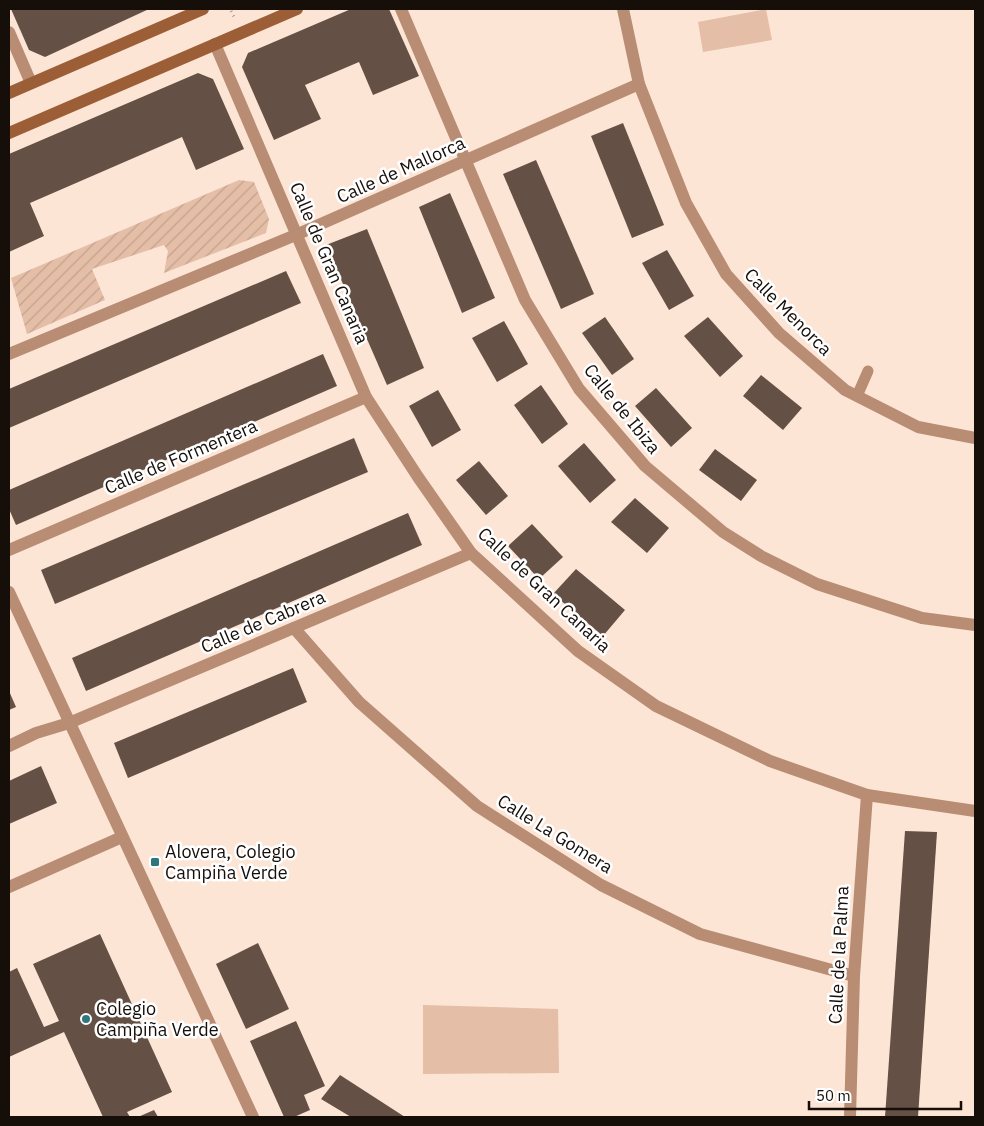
<svg xmlns="http://www.w3.org/2000/svg" width="984" height="1126" font-family="'IBM Plex Sans',sans-serif">
<style>
.grass{fill:#e4bea7}
.garden{fill:url(#garden-furrows)}
.building{fill:#645044}
.lines{fill:none;stroke-linecap:round;stroke-linejoin:round}
.path{stroke:#aa988d;stroke-width:3;stroke-dasharray:1 4;stroke-linecap:butt}
.lane{stroke:#b88d73;stroke-width:11}
.street{stroke:#b88d73;stroke-width:12}
.secondary{stroke:#9c5e37;stroke-width:12}
.poi-dot{fill:#2e777d;stroke:#fff;stroke-width:2}
.labels{text-anchor:middle;stroke-width:5;stroke-linejoin:round;paint-order:stroke}
.street-label{font-size:18px;fill:#150e09;stroke:#fff}
.poi-label{font-size:18px;fill:#150e09;stroke:#fff;text-anchor:start}
</style>
<defs>
<pattern id="garden-furrows" width="10" height="10" patternUnits="userSpaceOnUse" patternTransform="scale(1.25)"><rect width="10" height="10" fill="#e4bea7"/><path d="M-1 1l2-2M0 10L10 0M9 11l2-2" fill="none" stroke="#c3a28e"/></pattern>
</defs>
<rect width="100%" height="100%" fill="#fde5d6"/>
<g class="grass">
<polygon points="766,9 772,40 703,52 698,22"/>
<polygon points="423,1005 558,1009 559,1073 423,1074"/>
</g>
<polygon class="garden" points="239,180 254,182 269,219 266,233 164,273 168,251 164,245 92,269 105,300 27,334 11,278"/>
<g class="building">
<polygon points="11,9 149,9 45,57 29,50"/>
<polygon points="351,9 389,9 419,76 373,95 359,62 305,85 321,119 274,140 242,67 248,53"/>
<polygon points="198,73 213,79 244,149 196,170 182,137 30,203 44,236 9,252 9,154"/>
<polygon points="623,123 664,225 632,238 591,136"/>
<polygon points="536,160 594,294 561,309 503,174"/>
<polygon points="450,193 495,298 462,313 419,207"/>
<polygon points="367,229 424,368 387,385 326,245"/>
<polygon points="667,250 694,296 669,310 642,263"/>
<polygon points="286,271 301,303 9,428 9,389"/>
<polygon points="605,317 634,359 612,375 582,333"/>
<polygon points="708,317 743,356 720,377 684,336"/>
<polygon points="504,321 528,364 497,382 472,338"/>
<polygon points="323,354 337,386 16,525 9,509 9,490"/>
<polygon points="761,375 802,408 783,430 743,396"/>
<polygon points="541,385 568,424 542,444 514,405"/>
<polygon points="656,388 692,428 671,447 635,406"/>
<polygon points="438,390 461,430 432,447 409,406"/>
<polygon points="354,438 368,472 55,604 41,570"/>
<polygon points="584,443 616,480 590,503 558,466"/>
<polygon points="715,449 757,480 741,501 699,470"/>
<polygon points="479,461 508,496 486,515 456,480"/>
<polygon points="635,498 669,528 647,553 611,522"/>
<polygon points="408,513 422,545 86,691 72,658"/>
<polygon points="532,524 563,557 539,579 508,546"/>
<polygon points="576,569 625,610 603,636 553,594"/>
<polygon points="293,668 307,702 128,778 114,743"/>
<polygon points="9,691 16,707 9,710"/>
<polygon points="41,766 57,803 9,824 9,781"/>
<polygon points="905,831 937,832 918,1117 885,1117"/>
<polygon points="100,934 172,1092 127,1112 130,1117 103,1117 64,1032 9,1057 9,972 17,968 44,1027 59,1021 33,964"/>
<polygon points="258,943 289,1009 246,1029 216,964"/>
<polygon points="296,1021 325,1086 304,1095 310,1110 294,1117 284,1117 250,1041"/>
<polygon points="340,1075 405,1117 351,1117 321,1099"/>
<polygon points="154,1110 158,1117 138,1117"/>
</g>
<g class="lines">
<polyline class="path" points="231,11 235,19"/>
<polyline class="lane" points="857,396 868,371"/>
<g class="street">
<polyline points="401,9 525,300 579,389 645,466 723,532 761,556 817,584 922,618 975,625"/>
<polyline points="623,9 639,84 686,203 726,274 779,333 845,390 918,427 975,438"/>
<polyline points="9,32 31,83"/>
<polyline points="215,44 366,397 418,477 471,553 578,651 656,706 770,761 867,795 975,811"/>
<polyline points="9,354 298,234 639,84"/>
<polyline points="9,550 366,397"/>
<polyline points="9,592 253,1117"/>
<polyline points="294,628 359,702 477,806 601,885 700,934 854,976"/>
<polyline points="9,746 36,733 69,723 471,553"/>
<polyline points="9,887 122,837"/>
<polyline points="850,1117 854,976 867,795"/>
</g>
<g class="secondary">
<polyline points="9,93 203,9"/>
<polyline points="9,133 297,9"/>
</g>
</g>
<g class="poi-dot">
<rect x="150" y="857" width="10" height="10" rx="2.5"/>
<circle cx="86" cy="1019" r="5"/>
</g>
<g class="labels">
<g class="street-label">
<text transform="translate(401 170) rotate(-24)" y="6">Calle de Mallorca</text>
<text transform="translate(329 263) rotate(67)" y="6">Calle de Gran Canaria</text>
<text transform="translate(788 312) rotate(45)" y="6">Calle Menorca</text>
<text transform="translate(622 409) rotate(51)" y="6">Calle de Ibiza</text>
<text transform="translate(181 457) rotate(-23)" y="6">Calle de Formentera</text>
<text transform="translate(544 590) rotate(43)" y="6">Calle de Gran Canaria</text>
<text transform="translate(263 622) rotate(-23)" y="6">Calle de Cabrera</text>
<text transform="translate(555 834) rotate(32)" y="6">Calle La Gomera</text>
<text transform="translate(839 955) rotate(-87)" y="6">Calle de la Palma</text>
</g>
<g class="poi-label">
<text x="165" y="858">Alovera, Colegio<tspan x="165" dy="21">Campiña Verde</tspan></text>
<text x="96" y="1015">Colegio<tspan x="96" dy="21">Campiña Verde</tspan></text>
</g>
</g>
<rect width="984" height="1126" fill="none" stroke="#150e09" stroke-width="20"/>
<path d="M809 1101v8h152v-8" fill="none" stroke="#150e09" stroke-width="2.5"/>
<text x="816" y="1101" font-size="15" fill="#150e09" stroke="#ffffff" stroke-width="4" paint-order="stroke">50 m</text>
</svg>
